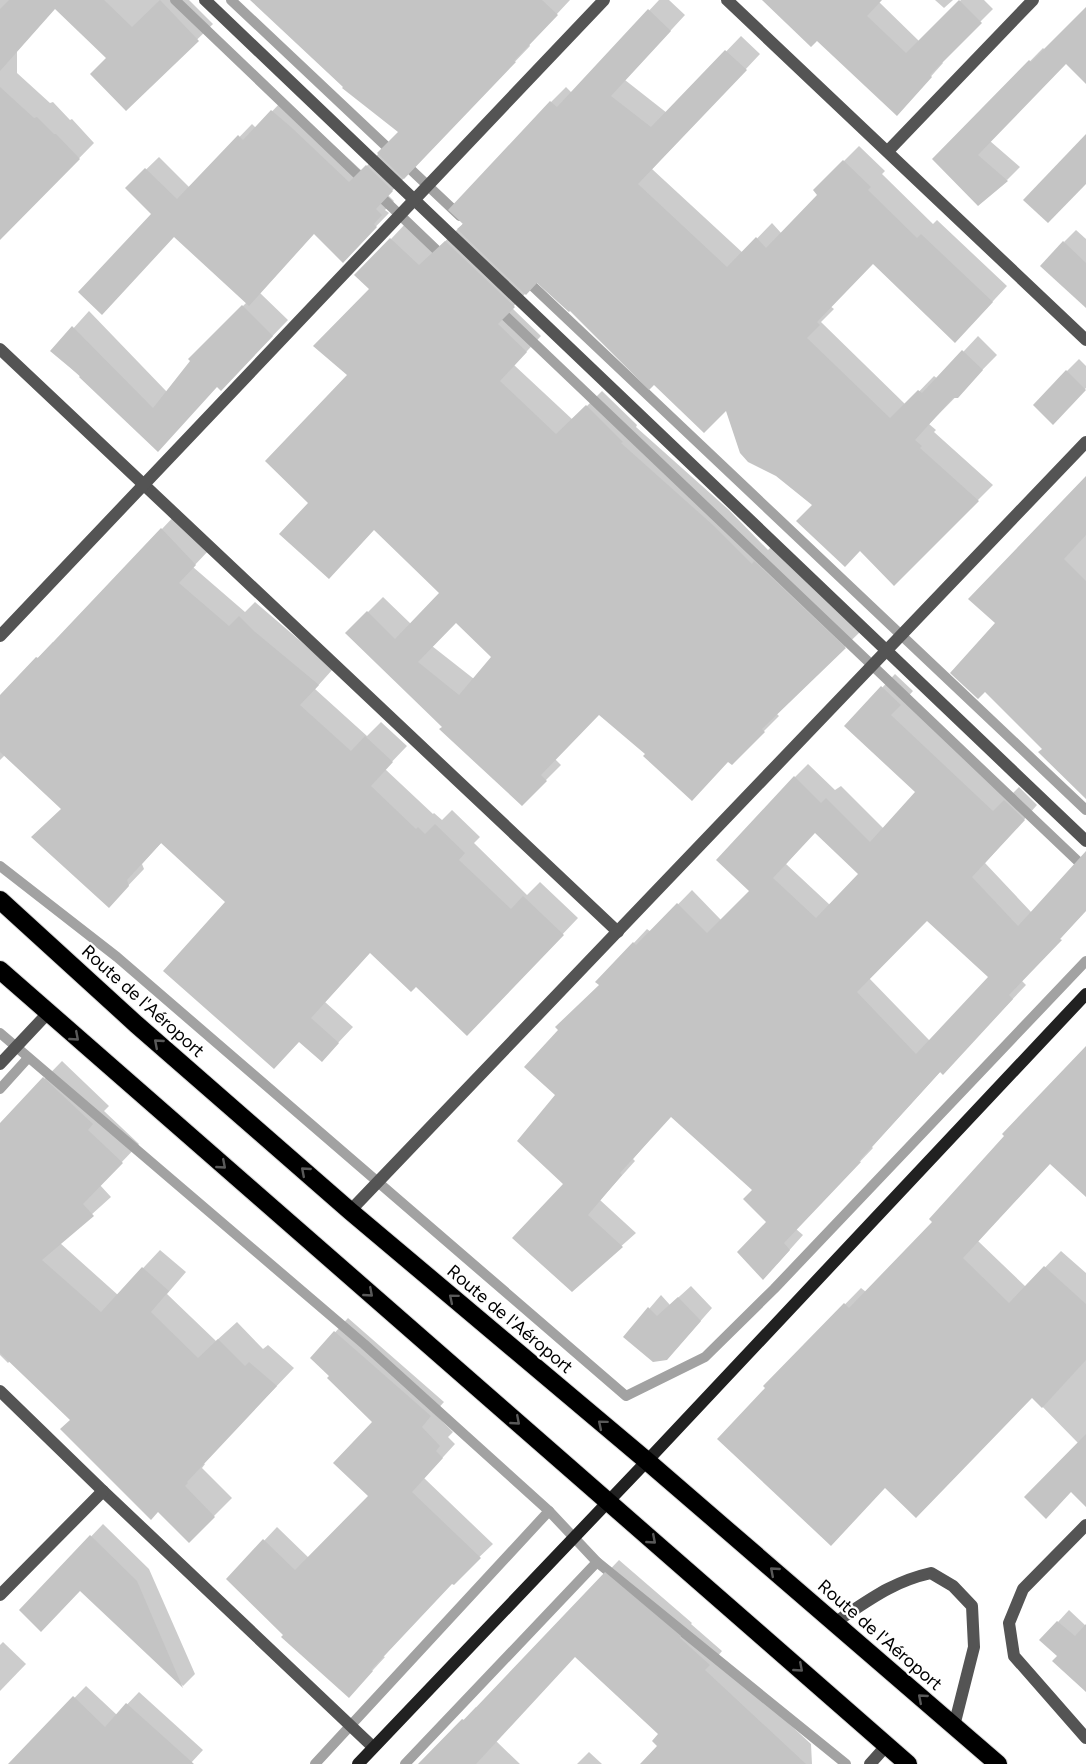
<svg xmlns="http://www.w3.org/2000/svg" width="1086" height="1764" font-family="Figtree,sans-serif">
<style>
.shadow{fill:#0003;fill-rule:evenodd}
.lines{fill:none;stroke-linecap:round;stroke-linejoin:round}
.stream{stroke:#a2a2a2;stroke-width:10}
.building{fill:#c4c4c4;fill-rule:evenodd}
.highway-casing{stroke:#dbdbdb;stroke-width:20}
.lane{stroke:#545454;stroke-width:12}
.street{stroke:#545454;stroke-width:12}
.secondary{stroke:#212121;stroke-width:12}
.highway{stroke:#000;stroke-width:18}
.oneway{stroke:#595959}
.labels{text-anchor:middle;stroke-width:4.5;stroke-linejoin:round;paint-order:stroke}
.street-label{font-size:18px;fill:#000;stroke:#fff}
</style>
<rect width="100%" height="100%" fill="#fff"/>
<g class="shadow">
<polygon points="0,0 189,0 213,24 126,109 108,58 56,7 17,51 17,73 50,103 53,102 70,120 72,119 94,143 0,239"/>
<polygon points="252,0 570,0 529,44 530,46 388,195 394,201 385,210 389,213 355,248 315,232 260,293 288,320 236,374 217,386 158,450 53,351 89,311 167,392 192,361 190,359 247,302 127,188 159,157 190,188 252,124 256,128 284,99 362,171 400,131"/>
<path d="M659,0H669L685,15L625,80L667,113L741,36L760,54L652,169L743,253L772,223L782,234L819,195L815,190L859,146L885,171L882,174L933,224L937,220L1007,286L970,326L873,262L830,306L834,309L821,322L906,405L934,376L938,379L978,336L997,355L929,424L936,430L934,432L993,485L894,584L814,505L727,408L654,383L537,281L512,308L541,336L514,365L573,420L602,391L637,425L636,427L729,510L768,550L771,547L860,632L776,713L779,716L732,763L729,760L647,754L599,713L555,759L561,765L522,804L347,633L383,597L411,624L441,593L374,528L310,503L349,375L371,289L391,239L406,223L436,250L461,226L551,102L566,87L572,93ZM456,621L493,657L474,679L432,646Z"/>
<polygon points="764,0 881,0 879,2 919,41 961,0 984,0 993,9 941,61 943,63 909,101 817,39"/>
<polygon points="935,0 953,0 944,8"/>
<polygon points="1086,9 1086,82 1066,62 990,141 1020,167 1007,180 934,159 1043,48 1045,50"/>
<polygon points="1076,230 1086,239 1086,286 1064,242"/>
<polygon points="1079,359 1086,366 1086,388 1053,422 1067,371"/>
<polygon points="1086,478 1086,796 1044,749 997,623"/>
<polygon points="177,513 210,549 193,567 245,612 255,602 333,669 315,689 367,736 381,722 407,746 385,769 433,814 434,813 442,820 452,810 480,837 474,843 527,895 540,882 578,918 482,1019 416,985 371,951 325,1002 353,1027 337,1044 299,1040 227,902 162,842 142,864 144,869 124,890 62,808 5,755 0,760 0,697 53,642 54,644"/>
<path d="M895,674L913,691L904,701L1008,798L1019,787L1037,805L985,863L1032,913L1086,855V910L1022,981L1026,985L956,1059L941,1071L872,1147L873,1148L796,1229L803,1235L777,1264L768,1221L754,1190L671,1115L633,1159L635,1161L600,1200L636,1233L572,1290L557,1095L601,984L597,982L647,929L651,932L692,890L721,920L751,891L795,777L808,764L835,790L841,786L884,829L917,792L846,726ZM815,831L860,874L830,905L786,864ZM927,919L990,977L930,1041L869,978Z"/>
<polygon points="1086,1048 1086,1195 1051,1162 978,1241 1026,1287 1061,1251 1086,1273 1086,1498 1072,1491 1079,1444 1032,1396 885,1486 765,1386 861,1288 866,1292 934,1222"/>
<polygon points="62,1061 109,1106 104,1111 139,1144 100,1185 111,1197 60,1243 118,1295 160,1250 186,1272 167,1294 216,1341 237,1322 263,1349 268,1345 294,1368 203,1463 205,1464 202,1468 232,1498 189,1541 72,1420 10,1361 8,1363 0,1355 0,1125"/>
<polygon points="691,1286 712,1308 667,1359 625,1337 661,1295 670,1305"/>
<polygon points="348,1318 444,1402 434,1413 453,1432 448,1437 455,1444 424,1478 493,1544 453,1582 383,1656 385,1657 362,1682 285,1635 228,1579 277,1527 309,1558 370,1496 374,1422 312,1358"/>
<polygon points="103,1524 149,1569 195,1674 183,1686 80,1589 21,1610"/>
<polygon points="619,1560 692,1623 691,1624 722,1651 717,1657 811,1744 812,1764 668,1764 659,1745 660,1734 575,1655 496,1741 520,1764 421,1764 476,1707 477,1708"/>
<polygon points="1069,1610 1086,1626 1086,1690 1058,1622"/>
<polygon points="3,1642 26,1664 0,1691 0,1645"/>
<polygon points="86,1686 117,1715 139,1692 203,1750 190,1764 10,1764"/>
<polygon points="589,1752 602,1764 577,1764"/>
</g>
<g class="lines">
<g class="stream">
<polyline points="175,0 446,259"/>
<polyline points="231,0 460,216"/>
<polyline points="523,277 1086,810"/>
<polyline points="496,307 1086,869"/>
<polyline points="0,866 117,957 626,1396 705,1357 774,1289 1086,961"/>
<polyline points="0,1033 364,1344 549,1511 597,1562 846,1764"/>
<polyline points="0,1089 28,1058"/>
<polyline points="315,1764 549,1511"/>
<polyline points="405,1764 597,1562"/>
</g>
</g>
<g class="building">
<polygon points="9,0 104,0 132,27 160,0 199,41 126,111 90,74 106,58 55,9 0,71 0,9"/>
<polygon points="250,0 542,0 558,15 514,61 516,62 404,179 377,153 398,132 342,88 343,87"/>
<polygon points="762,0 882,0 867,16 906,53 959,0 982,23 930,75 932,77 897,116 817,41 811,47"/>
<polygon points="1086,7 1086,84 1066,64 978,155 1008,181 978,206 932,159 1029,60 1031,62"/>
<polygon points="648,9 671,31 611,96 651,127 725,50 747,70 638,184 727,267 756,237 766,248 817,195 813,190 843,160 871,187 868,190 917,238 921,234 993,302 955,343 873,264 817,322 820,325 807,338 890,418 918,390 922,393 962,350 983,370 958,398 953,398 915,440 922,446 920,448 979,501 894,586 860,551 845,567 796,521 812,505 776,476 748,462 740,453 726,411 704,433 654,385 649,390 570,311 569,312 537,283 526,295 457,229 463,224 448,210 550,101 557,107"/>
<polygon points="0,87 34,118 37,117 54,134 56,134 80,159 0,240"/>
<polygon points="271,110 291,127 349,182 366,165 393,191 376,209 382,215 374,224 377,227 343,263 314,234 249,306 174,237 102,315 78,292 151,214 125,188 145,168 177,199 238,135 243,140"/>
<polygon points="1086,134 1086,184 1048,223 1023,200"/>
<path d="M390,238L419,265L445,241L515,307L498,324L527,352L500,381L556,434L586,405L623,442L621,443L714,526L752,564L754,561L846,648L762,729L765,732L732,765L728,762L692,801L643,756L645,754L599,715L541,775L547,781L522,806L439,729L442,727L345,633L367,611L395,639L439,593L374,530L329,579L279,534L308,503L265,461L347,375L313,346L369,289L354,275ZM456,623L491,657L459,695L418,662Z"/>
<polygon points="1063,241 1086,263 1086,308 1040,266"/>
<polygon points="242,305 273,336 221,391 217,387 158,452 79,377 80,376 50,351 72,326 153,408 190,361 188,359"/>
<polygon points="1066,370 1086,390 1053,425 1033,405"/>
<polygon points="1086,476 1086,535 1064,559 1086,581 1086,799 1038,752 1042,749 985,692 978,699 950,673 995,623 968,599"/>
<polygon points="161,528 196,565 179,583 229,626 239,616 254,631 319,685 300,705 351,751 365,736 393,762 371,786 416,829 418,827 425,834 435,824 465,853 459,860 511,909 523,896 564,935 467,1036 416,987 411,992 370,953 311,1018 339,1043 322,1062 299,1042 274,1069 163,971 225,902 161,843 127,880 129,886 109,908 31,837 61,809 0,752 0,695 36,657 38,658"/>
<path d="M881,686L901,705L891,715L993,811L1004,800L1025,820L972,877L1018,926L1086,851V911L1060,939L1062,940L1009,995L1013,999L943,1075L940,1072L859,1161L861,1162L784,1243L790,1250L763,1280L737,1252L766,1222L743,1199L752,1190L671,1117L620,1173L622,1175L588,1215L623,1247L572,1292L512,1238L563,1184L517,1141L555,1095L524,1067L558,1030L555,1027L599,985L595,982L633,942L636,945L677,903L707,933L749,891L716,860L794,776L821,803L826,798L870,842L915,792L844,726ZM815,833L858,874L816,918L773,878ZM927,921L988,977L916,1054L857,992Z"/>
<polygon points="1086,1046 1086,1197 1050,1164 963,1258 1009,1303 1044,1266 1086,1304 1086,1360 1042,1408 1032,1398 916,1518 885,1488 831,1546 717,1439 765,1388 763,1386 844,1303 849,1308 932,1222 929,1219 1004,1136 1002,1134"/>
<polygon points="43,1077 93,1124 88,1130 123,1163 83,1204 94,1216 42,1260 101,1312 142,1267 169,1291 151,1312 198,1358 218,1339 245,1366 249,1362 277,1386 187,1482 188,1483 185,1486 215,1517 189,1543 158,1512 151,1520 60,1429 70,1420 0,1353 0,1123"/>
<polygon points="678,1297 701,1321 667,1360 653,1362 623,1337 648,1307 657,1316"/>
<polygon points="334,1331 431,1416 422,1427 440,1446 436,1451 443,1458 412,1492 481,1558 454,1585 452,1584 371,1670 373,1671 349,1698 281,1637 283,1635 226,1579 263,1539 295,1570 368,1496 333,1463 372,1422 327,1378 329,1376 310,1358"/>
<polygon points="1086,1434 1086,1507 1071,1492 1046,1519 1024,1497"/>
<polygon points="90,1535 137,1581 183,1688 80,1591 41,1632 19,1610"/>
<polygon points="605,1572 681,1636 680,1638 710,1665 705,1670 806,1764 640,1764 657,1746 652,1741 658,1734 575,1657 476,1764 418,1764 462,1719 464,1720"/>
<polygon points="1057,1621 1075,1636 1086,1624 1086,1692 1052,1661 1057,1656 1039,1640"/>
<polygon points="73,1696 105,1727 126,1703 194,1764 8,1764"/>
</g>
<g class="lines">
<defs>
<g id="highway">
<polyline points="0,900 137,1025 350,1211 647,1461 998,1764"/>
<polyline points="0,970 908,1764"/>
</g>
</defs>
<use href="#highway" class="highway-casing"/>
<path class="lane" d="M834,1623C868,1601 891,1582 931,1573L953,1586L972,1606L974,1647L954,1726"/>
<g class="street">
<polyline points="205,0 1086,841"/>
<polyline points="727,0 1086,340"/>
<polyline points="888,151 1033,0"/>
<polyline points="0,349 618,932"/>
<polyline points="0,636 604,0"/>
<polyline points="0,1064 48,1013"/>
<polyline points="350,1211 1086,442"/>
<polyline points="0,1391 103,1491 373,1747"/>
<polyline points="1086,1525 1023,1589 1009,1623 1014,1656 1086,1738"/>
<polyline points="0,1595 103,1491"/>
<polyline points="870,1764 887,1745"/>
</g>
<polyline class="secondary" points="358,1764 647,1461 1086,994"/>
<use href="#highway" class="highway"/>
</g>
<defs><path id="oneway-chevron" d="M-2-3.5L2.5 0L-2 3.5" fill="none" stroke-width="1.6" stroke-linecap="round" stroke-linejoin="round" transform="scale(1.5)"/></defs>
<g class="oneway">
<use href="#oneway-chevron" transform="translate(75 1037) rotate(41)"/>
<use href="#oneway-chevron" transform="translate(158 1043) rotate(-139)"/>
<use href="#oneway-chevron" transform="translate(222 1165) rotate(41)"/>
<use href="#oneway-chevron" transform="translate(305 1171) rotate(-139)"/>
<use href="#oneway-chevron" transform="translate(369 1293) rotate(41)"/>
<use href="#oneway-chevron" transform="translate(453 1298) rotate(-140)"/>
<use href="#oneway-chevron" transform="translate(516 1421) rotate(41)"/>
<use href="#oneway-chevron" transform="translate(602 1424) rotate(-140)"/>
<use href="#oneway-chevron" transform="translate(652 1540) rotate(41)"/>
<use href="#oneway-chevron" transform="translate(774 1571) rotate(-139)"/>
<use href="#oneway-chevron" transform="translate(799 1668) rotate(41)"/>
<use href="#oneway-chevron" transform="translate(922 1698) rotate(-139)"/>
</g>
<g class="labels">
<g class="street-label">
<text transform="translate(143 1001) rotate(42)" y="6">Route de l'Aéroport</text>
<text transform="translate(510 1319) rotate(40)" y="6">Route de l'Aéroport</text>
<text transform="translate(880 1635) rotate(41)" y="6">Route de l'Aéroport</text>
</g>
</g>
</svg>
